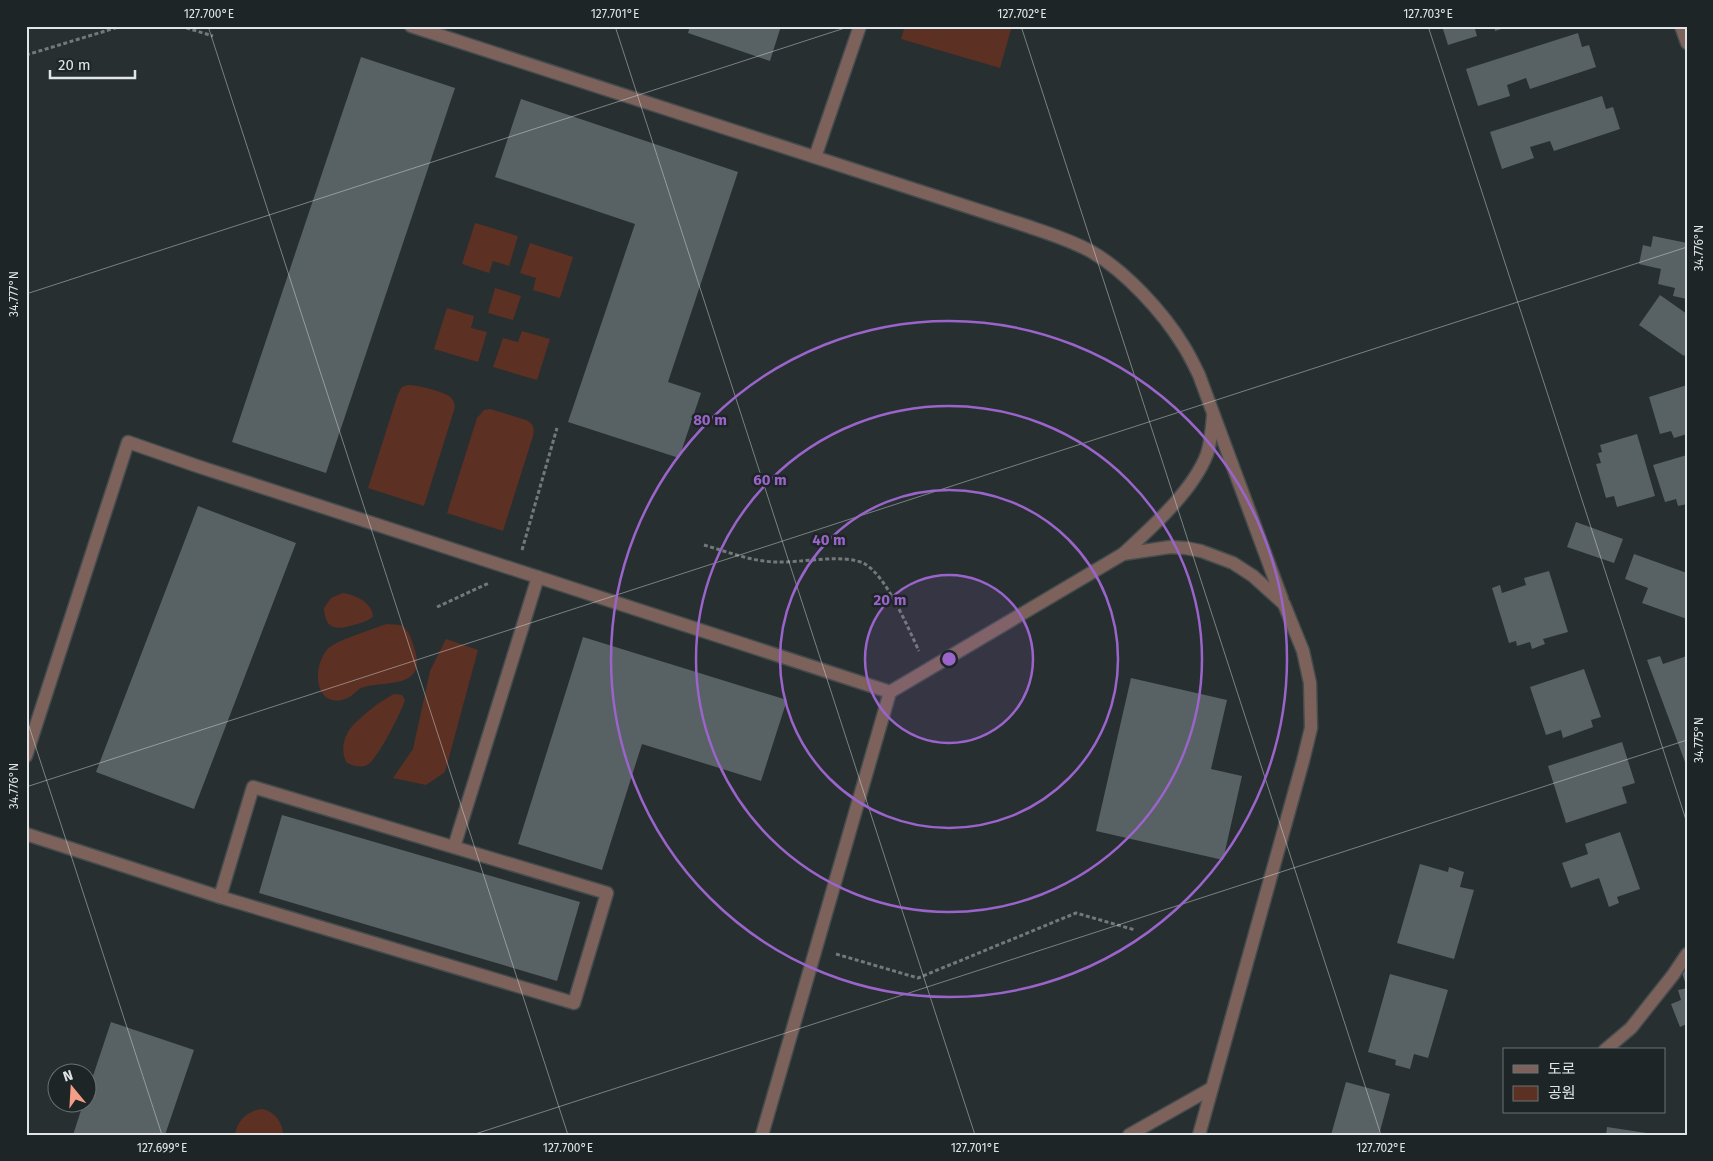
<svg xmlns="http://www.w3.org/2000/svg" width="1713" height="1161" font-family="'Fira Sans','Noto Sans KR',sans-serif">
<style>
.green{fill:#5d3024}
.building{fill:#586163}
.lines{fill:none;stroke-linecap:round;stroke-linejoin:round}
.service-casing{stroke:#454c4e;stroke-width:15}
.minor-casing{stroke:#454c4e;stroke-width:15}
.tertiary-casing{stroke:#454c4e;stroke-width:15}
.path{stroke:#72797b;stroke-width:3;stroke-dasharray:4 2.5;stroke-linecap:butt}
.service{stroke:#7d625b;stroke-width:12}
.minor{stroke:#7d625b;stroke-width:12}
.tertiary{stroke:#7d625b;stroke-width:12}
.ticks{fill:none;stroke:#e1e5e7;stroke-width:1;stroke-opacity:0.45}
.ring{fill:none;stroke:#9a64cb;stroke-width:2.5}
.centre{fill:#9a64cb;stroke:#1d2527;stroke-width:2.5}
.ring-label{font-size:15px;text-anchor:middle;font-weight:bold;fill:#9a64cb;stroke:#1d2527;stroke-width:5;stroke-linejoin:round;paint-order:stroke}
.neatline{fill:none;stroke:#e1e5e7;stroke-width:2}
.ticks-label{font-size:12px;text-anchor:middle;fill:#e1e5e7}
</style>
<rect width="100%" height="100%" fill="#272f31"/>
<g class="green">
<polygon points="905,26 1012,26 1000,68 901,39"/>
<polygon points="475,223 518,236 509,266 493,261 489,273 462,264"/>
<polygon points="530,243 573,257 560,298 533,290 536,278 520,273"/>
<polygon points="495,288 521,296 513,320 488,313"/>
<polygon points="447,308 474,316 471,328 487,332 478,362 434,349"/>
<polygon points="522,331 550,339 537,380 493,367 503,338 518,342"/>
<path d="M408,385C417,385 441,391 449,396C453,399 454,402 455,407L424,506L368,488L398,394L402,387Z"/>
<path d="M490,409L526,420C533,423 535,428 533,436L503,531L447,513L477,418L484,410Z"/>
<path d="M343,593C356,595 373,603 373,617C367,621 361,623 354,625C337,630 325,630 324,608L331,598Z"/>
<path d="M387,624L401,625C410,631 412,641 415,651C426,688 387,681 364,687C356,689 354,696 345,699C321,707 314,682 320,663C322,657 325,651 330,647C339,640 375,628 387,624Z"/>
<polygon points="446,639 478,650 445,772 426,785 393,778 413,749 430,671"/>
<path d="M394,694L402,695L405,700C401,713 379,755 370,763C363,769 354,766 347,763C342,755 342,743 347,734C353,721 382,700 394,694Z"/>
<path d="M263,1109C275,1112 283,1123 283,1135H235C237,1120 248,1110 263,1109Z"/>
</g>
<g class="building">
<polygon points="690,26 781,26 770,61 688,33"/>
<polygon points="1442,26 1482,26 1482,27 1475,29 1477,36 1448,45"/>
<polygon points="1494,26 1508,26 1508,27 1495,31"/>
<polygon points="1578,33 1582,47 1589,45 1596,67 1530,89 1526,78 1507,85 1510,96 1478,106 1466,69"/>
<polygon points="361,57 455,88 326,473 232,442"/>
<polygon points="1602,96 1606,109 1613,107 1620,129 1554,151 1550,141 1530,147 1534,158 1502,169 1490,132"/>
<polygon points="521,99 738,172 668,382 701,393 679,458 568,422 635,224 495,177"/>
<polygon points="1653,236 1687,243 1687,299 1673,296 1675,288 1658,284 1661,269 1639,264 1643,245 1651,247"/>
<polygon points="1660,295 1687,314 1687,351 1684,356 1639,325"/>
<polygon points="1687,385 1687,434 1674,438 1671,431 1660,434 1649,397"/>
<polygon points="1637,434 1655,496 1617,507 1614,496 1606,498 1596,464 1601,463 1598,453 1602,452 1600,445"/>
<polygon points="1687,455 1687,504 1678,506 1676,499 1665,502 1653,465"/>
<polygon points="198,506 296,543 194,809 96,772"/>
<polygon points="1576,522 1623,539 1614,563 1567,547"/>
<polygon points="1634,554 1687,573 1687,619 1642,603 1648,588 1625,579"/>
<polygon points="1549,571 1568,632 1543,639 1545,644 1532,649 1530,642 1517,646 1516,641 1509,643 1492,588 1500,585 1502,593 1526,585 1524,578"/>
<polygon points="583,637 787,700 761,781 642,744 602,870 518,844"/>
<polygon points="1660,656 1663,664 1687,656 1687,762 1685,762 1647,660"/>
<polygon points="1584,669 1601,717 1591,720 1593,727 1563,738 1561,730 1546,735 1530,687"/>
<polygon points="1131,678 1227,700 1211,769 1242,776 1223,860 1096,831"/>
<polygon points="1622,742 1635,783 1622,787 1627,803 1566,823 1548,766"/>
<polygon points="282,815 580,902 557,981 259,893"/>
<polygon points="1620,832 1640,889 1617,897 1619,903 1609,907 1599,878 1571,888 1562,863 1588,854 1585,844"/>
<polygon points="1420,864 1448,872 1449,867 1464,872 1460,887 1474,890 1454,959 1397,943"/>
<polygon points="1687,968 1687,985 1686,985 1681,970"/>
<polygon points="1390,974 1448,990 1428,1058 1414,1054 1410,1069 1395,1065 1396,1060 1368,1052"/>
<polygon points="1687,988 1687,1024 1680,1027 1671,1004 1681,1000 1678,990"/>
<polygon points="111,1022 194,1050 165,1135 73,1135 83,1104 88,1104 88,1091"/>
<polygon points="1346,1082 1390,1094 1379,1135 1331,1135"/>
<polygon points="1607,1127 1653,1134 1653,1135 1606,1135"/>
</g>
<g class="lines">
<defs>
<g id="service">
<path d="M411,26L1024,225C1047,233 1071,240 1092,252C1125,271 1163,312 1183,345C1189,354 1194,365 1199,375L1282,599"/>
<polyline points="815,157 860,26"/>
<path d="M1123,554C1151,528 1193,491 1207,454C1211,442 1212,428 1213,416"/>
<polyline points="26,756 128,442 197,466 890,692"/>
<polygon points="253,787 607,893 574,1003 220,897"/>
<polyline points="26,834 220,897"/>
<polyline points="454,847 538,577"/>
<polyline points="762,1135 890,692 1123,554 1170,547 1186,548 1201,551 1233,563 1253,576 1284,604 1303,651 1310,683 1311,728 1303,761 1199,1135"/>
<polyline points="1129,1135 1212,1088"/>
</g>
<polyline id="minor" points="1605,1050 1631,1028 1673,975 1687,954"/>
<polyline id="tertiary" points="1681,26 1687,43"/>
</defs>
<use href="#service" class="service-casing"/>
<use href="#minor" class="minor-casing"/>
<use href="#tertiary" class="tertiary-casing"/>
<g class="path">
<polyline points="180,26 213,36"/>
<polyline points="26,55 122,26"/>
<path d="M704,545C728,552 753,562 778,562C801,563 845,553 865,564C887,577 908,628 919,651"/>
<polyline points="522,550 557,428"/>
<polyline points="437,607 489,583"/>
<polyline points="836,954 918,978 1076,913 1135,930"/>
</g>
<use href="#service" class="service"/>
<use href="#minor" class="minor"/>
<use href="#tertiary" class="tertiary"/>
</g>
<path class="ticks" d="M208,26L568,1135M615,26L975,1135M1021,26L1381,1135M1428,26L1687,823M26,294L851,26M26,717L162,1135M26,787L1687,247M472,1135L1687,740"/>
<circle cx="949" cy="659" r="84" fill="#9a64cb" fill-opacity=".12"/>
<g class="ring">
<circle cx="949" cy="659" r="84"/>
<circle cx="949" cy="659" r="169"/>
<circle cx="949" cy="659" r="253"/>
<circle cx="949" cy="659" r="338"/>
</g>
<circle cx="949" cy="659" r="8" class="centre"/>
<g class="ring-label">
<text x="710" y="425">80 m</text>
<text x="770" y="485">60 m</text>
<text x="829" y="545">40 m</text>
<text x="890" y="605">20 m</text>
</g>
<rect width="1713" height="1161" fill="none" stroke="#1d2527" stroke-width="55"/>
<rect x="1503" y="1048" width="162" height="65" fill="#1d2527" stroke="#6b7274"/>
<rect x="1513" y="1065" width="25" height="8" fill="#7d625b" stroke="#6b7274"/>
<text x="1548" y="1074" font-size="15" fill="#e1e5e7">도로</text>
<rect x="1513" y="1086" width="25" height="15" fill="#5d3024" stroke="#6b7274"/>
<text x="1548" y="1098" font-size="15" fill="#e1e5e7">공원</text>
<g transform="translate(72 1088) rotate(342)"><circle r="24" fill="#1d2527" stroke="#6b7274"/>
<path d="M0-4L9 19L0 12L-9 19Z" fill="#f49e88"/>
<text y="-8" font-size="14" font-weight="bold" text-anchor="middle" fill="#e1e5e7">N</text>
</g>
<path d="M50 70v8h85v-8" fill="none" stroke="#e1e5e7" stroke-width="2.5"/>
<text x="58" y="70" font-size="15" fill="#e1e5e7" stroke="#1d2527" stroke-width="4" paint-order="stroke">20 m</text>
<rect x="28" y="28" width="1658" height="1106" class="neatline"/>
<g class="ticks-label">
<text x="209" y="18">127.700°E</text>
<text x="615" y="18">127.701°E</text>
<text x="1022" y="18">127.702°E</text>
<text x="1428" y="18">127.703°E</text>
<text transform="translate(1699 248) rotate(-90)" y="4">34.776°N</text>
<text transform="translate(14 294) rotate(-90)" y="4">34.777°N</text>
<text transform="translate(1699 740) rotate(-90)" y="4">34.775°N</text>
<text transform="translate(14 786) rotate(-90)" y="4">34.776°N</text>
<text x="162" y="1152">127.699°E</text>
<text x="568" y="1152">127.700°E</text>
<text x="975" y="1152">127.701°E</text>
<text x="1381" y="1152">127.702°E</text>
</g>
</svg>
